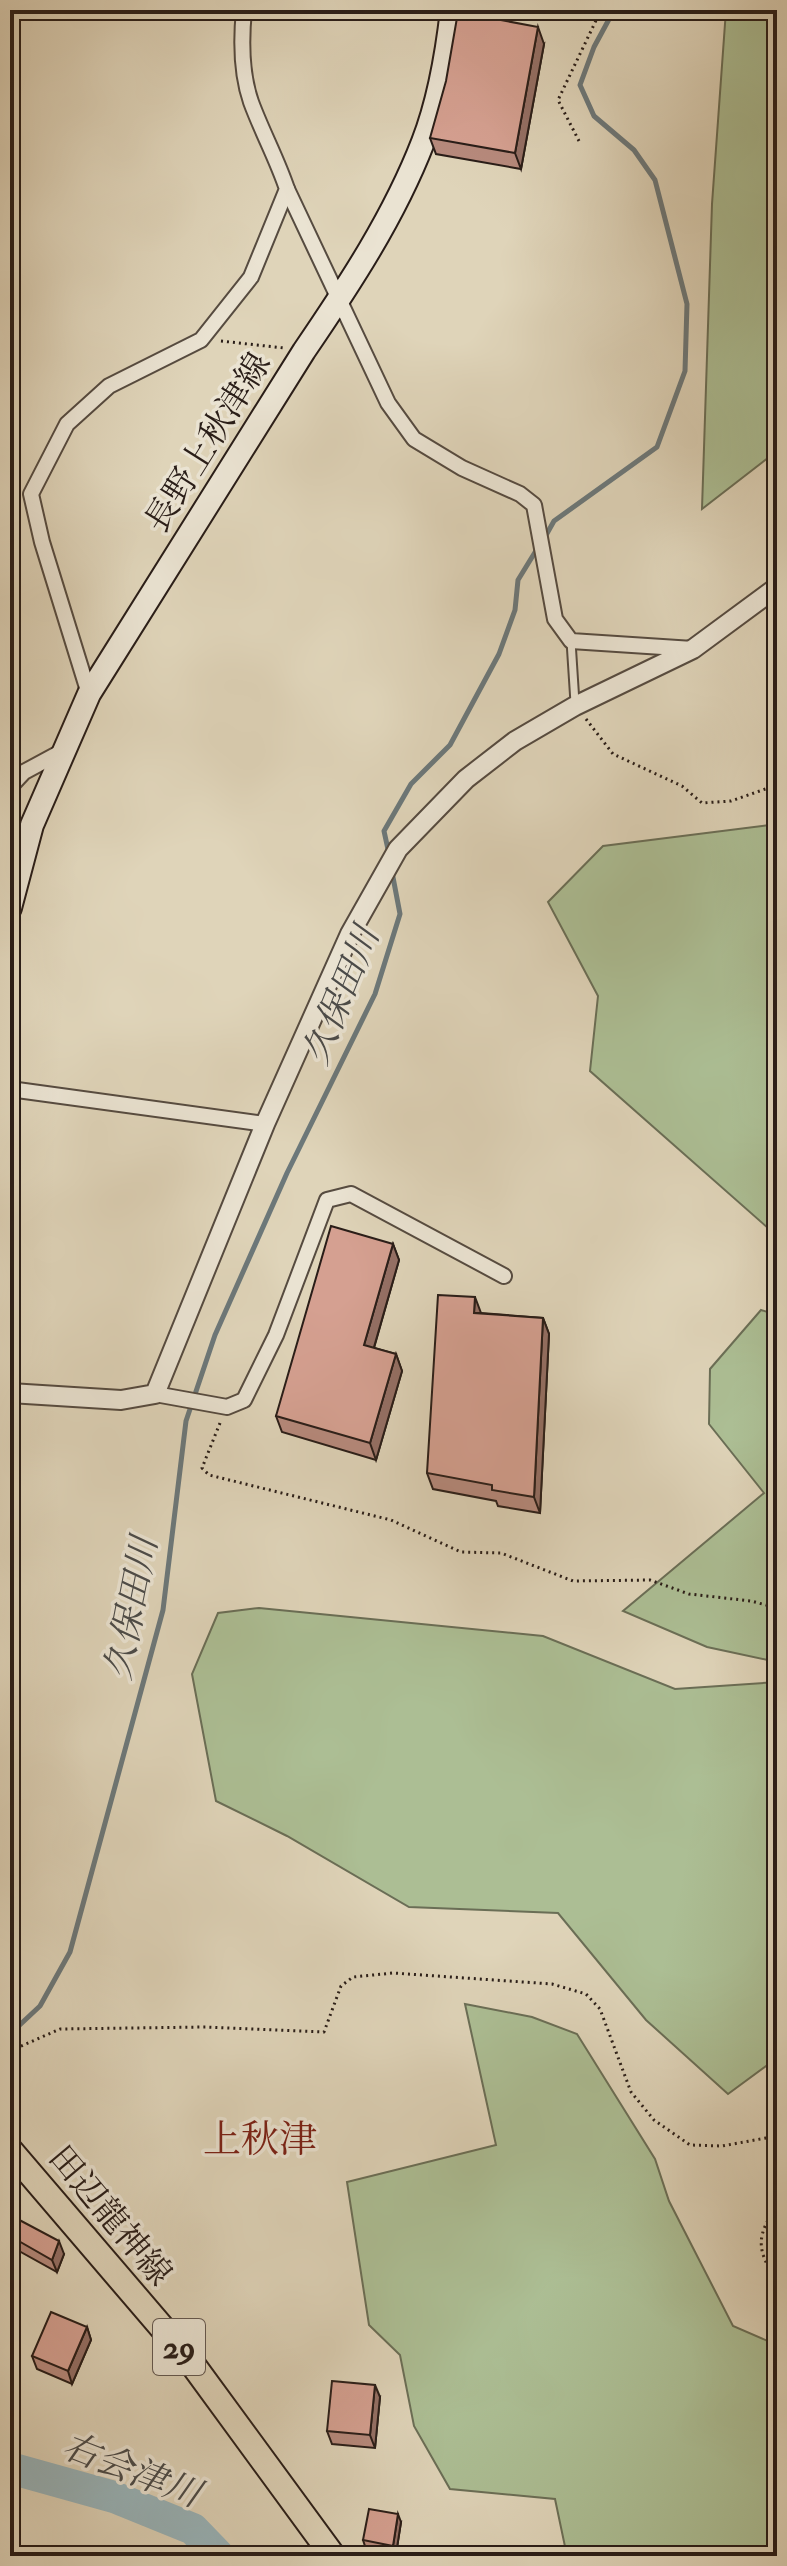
<svg xmlns="http://www.w3.org/2000/svg" width="787" height="2566" font-family="'IM FELL Double Pica','Noto Serif JP',serif">
<style>
.green{fill:#acbe94;stroke:#6a6e56;stroke-width:2}
.lines{fill:none;stroke-linecap:round;stroke-linejoin:round}
.stream{stroke:#6c787a;stroke-width:5}
.river{stroke:#99b5bb;stroke-width:32}
.service-casing{stroke:#564b40;stroke-width:11}
.minor-casing{stroke:#564b40;stroke-width:18}
.tertiary-casing{stroke:#564b40;stroke-width:22}
.secondary-casing{stroke:#291d18;stroke-width:26}
.primary-casing{stroke:#291d18;stroke-width:28}
.path{stroke:#291d18;stroke-width:3;stroke-dasharray:2 4;stroke-linecap:butt}
.service{stroke:#eae3d2;stroke-width:7}
.minor{stroke:#eae3d2;stroke-width:14}
.tertiary{stroke:#eae3d2;stroke-width:18}
.secondary{stroke:#eae3d2;stroke-width:22}
.primary{stroke:#dfd4b9;stroke-width:24}
.wall{fill:#b78a7d;stroke:#291d18;stroke-width:2}
.shaded-wall{fill:#957066;stroke:#291d18;stroke-width:2}
.building{fill:#d5a091;stroke:#291d18;stroke-width:2}
.labels{text-anchor:middle;stroke-width:7;stroke-linejoin:round;paint-order:stroke}
.shield{fill:#eae3d2;stroke:#635850;stroke-width:2}
.shield-label{font-size:32px;font-weight:bold;fill:#291d18}
.street-label{font-size:34px;fill:#291d18;stroke:#eae3d2}
.water-label{font-size:36px;font-style:italic;fill:#4b4b49;stroke:#eae3d2}
.quarter-label{font-size:38px;fill:#7a1f14;stroke:#eae3d2}
</style>
<rect width="100%" height="100%" fill="#dfd4b9"/>
<filter id="stains"><feTurbulence type="fractalNoise" baseFrequency=".0025" numOctaves="4"/><feColorMatrix values="0 0 0 0 .2 0 0 0 0 .09 0 0 0 0 .02 0 0 0 .5 -.17"/></filter>
<radialGradient id="worn" r=".72"><stop offset=".6" stop-color="#630" stop-opacity="0"/><stop offset="1" stop-color="#630" stop-opacity=".3"/></radialGradient>
<g class="green">
<polygon points="726,10 777,10 777,451 702,509 712,204"/>
<polygon points="777,824 777,1236 590,1071 598,996 548,902 603,846"/>
<polygon points="761,1310 777,1315 777,1662 707,1647 623,1611 764,1493 709,1424 710,1369"/>
<polygon points="259,1608 543,1636 675,1689 777,1682 777,2058 728,2094 646,2020 558,1913 409,1907 287,1836 216,1801 192,1674 218,1613"/>
<polygon points="465,2004 532,2017 577,2034 655,2159 669,2201 733,2326 777,2345 777,2556 567,2556 555,2499 450,2489 414,2426 400,2355 369,2325 347,2182 496,2145"/>
</g>
<g class="lines">
<g class="stream">
<polyline points="545,537 554,521 657,447 685,371 687,304 655,180 634,150 594,116 580,85 594,47 614,10"/>
<polyline points="389,854 384,831 411,784 450,745 499,654 515,610 518,580 537,549"/>
<polyline points="10,2034 40,2006 70,1952 163,1610 186,1421 215,1335 287,1173 375,994 400,914 392,872"/>
</g>
<polyline class="river" points="10,2468 114,2497 193,2529 219,2556"/>
<defs>
<polyline id="service" points="571,641 575,703"/>
<g id="minor">
<polyline points="287,189 388,403 414,439 462,468 520,494 534,505 555,619 571,641 693,649"/>
<path d="M89,694L42,542L31,494L67,424L109,386L201,340L251,277L287,189C277,159 262,132 251,102C241,73 241,40 244,10"/>
<polyline points="10,787 24,772 63,751"/>
<polyline points="10,1089 265,1124"/>
<polyline points="155,1394 227,1407 244,1400 276,1335 327,1200 351,1194 504,1276"/>
</g>
<polyline id="tertiary" points="10,1393 121,1400 155,1394 265,1124 350,934 398,849 466,779 515,741 575,706 693,649 777,587"/>
<path id="secondary" d="M10,908L32,825L89,694L304,351C349,285 394,217 423,142C439,101 447,54 452,10"/>
<polyline id="primary" points="10,2150 188,2358 333,2556"/>
</defs>
<use href="#service" class="service-casing"/>
<use href="#minor" class="minor-casing"/>
<use href="#tertiary" class="tertiary-casing"/>
<use href="#secondary" class="secondary-casing"/>
<use href="#primary" class="primary-casing"/>
<g class="path">
<polyline points="579,141 558,100 601,10"/>
<polyline points="221,341 284,348"/>
<polyline points="586,719 613,754 682,786 702,803 731,801 777,785"/>
<polyline points="220,1423 202,1468 209,1475 391,1520 461,1552 501,1553 573,1581 650,1580 689,1594 751,1601 777,1608"/>
<polyline points="10,2051 60,2029 206,2027 324,2032 341,1986 353,1977 393,1973 552,1984 586,1994 600,2009 631,2092 654,2120 690,2145 722,2146 777,2136"/>
<path d="M777,2205C757,2236 755,2248 777,2281"/>
</g>
<use href="#service" class="service"/>
<use href="#minor" class="minor"/>
<use href="#tertiary" class="tertiary"/>
<use href="#secondary" class="secondary"/>
<use href="#primary" class="primary"/>
</g>
<g class="wall">
<polygon points="544,44 521,169 436,154 430,138"/>
<polygon points="393,1244 399,1260 374,1348 396,1354 402,1371 376,1460 282,1432 276,1416"/>
<polygon points="481,1313 543,1318 549,1334 540,1513 498,1506 496,1501 433,1489 427,1473"/>
<polygon points="10,2215 64,2254 57,2272 10,2246"/>
<polygon points="87,2327 91,2340 72,2384 37,2369 32,2356"/>
<polygon points="380,2397 375,2448 332,2444 327,2431"/>
<polygon points="401,2522 396,2554 366,2549 363,2540"/>
</g>
<g class="shaded-wall">
<polygon points="538,27 544,44 521,169 515,153"/>
<polygon points="393,1244 399,1260 370,1361 364,1345"/>
<polygon points="475,1297 481,1313 474,1313"/>
<polygon points="543,1318 549,1334 540,1513 534,1497"/>
<polygon points="396,1354 402,1371 376,1460 370,1443"/>
<polygon points="59,2241 64,2254 57,2272 52,2260"/>
<polygon points="87,2327 91,2340 72,2384 68,2371"/>
<polygon points="375,2385 380,2397 375,2448 370,2435"/>
<polygon points="398,2514 401,2522 396,2554 393,2546"/>
</g>
<g class="building">
<polygon points="458,12 538,27 515,153 430,138 446,81"/>
<polygon points="331,1226 393,1244 364,1345 396,1354 370,1443 276,1416"/>
<polygon points="438,1295 475,1297 474,1313 543,1318 534,1497 492,1490 492,1485 427,1473"/>
<polygon points="10,2215 59,2241 52,2260 10,2236"/>
<polygon points="51,2312 87,2327 68,2371 32,2356"/>
<polygon points="332,2381 375,2385 370,2435 327,2431"/>
<polygon points="369,2509 398,2514 393,2546 363,2540"/>
</g>
<g class="labels">
<rect class="shield" x="153" y="2319" width="52" height="56" rx="6"/>
<g class="shield-label">
<text x="179" y="2358">29</text>
</g>
<g class="street-label">
<text transform="translate(207 442) rotate(-58)" y="12">長野上秋津線</text>
<text transform="translate(111 2215) rotate(50)" y="12">田辺龍神線</text>
</g>
<g class="water-label">
<text transform="translate(340 995) rotate(-68)" y="13">久保田川</text>
<text transform="translate(130 1608) rotate(-79)" y="13">久保田川</text>
<text transform="translate(132 2469) rotate(21)" y="13">右会津川</text>
</g>
<g class="quarter-label">
<text x="260" y="2152">上秋津</text>
</g>
</g>
<rect width="787" height="2566" fill="none" stroke="#dfd4b9" stroke-width="40"/>
<rect x="12" y="12" width="763" height="2542" fill="none" stroke="#291d18" stroke-width="4"/>
<rect x="20" y="20" width="747" height="2526" fill="none" stroke="#291d18" stroke-width="2"/>
<rect width="100%" height="100%" filter="url(#stains)"/>
<rect width="100%" height="100%" fill="url(#worn)"/>
</svg>
